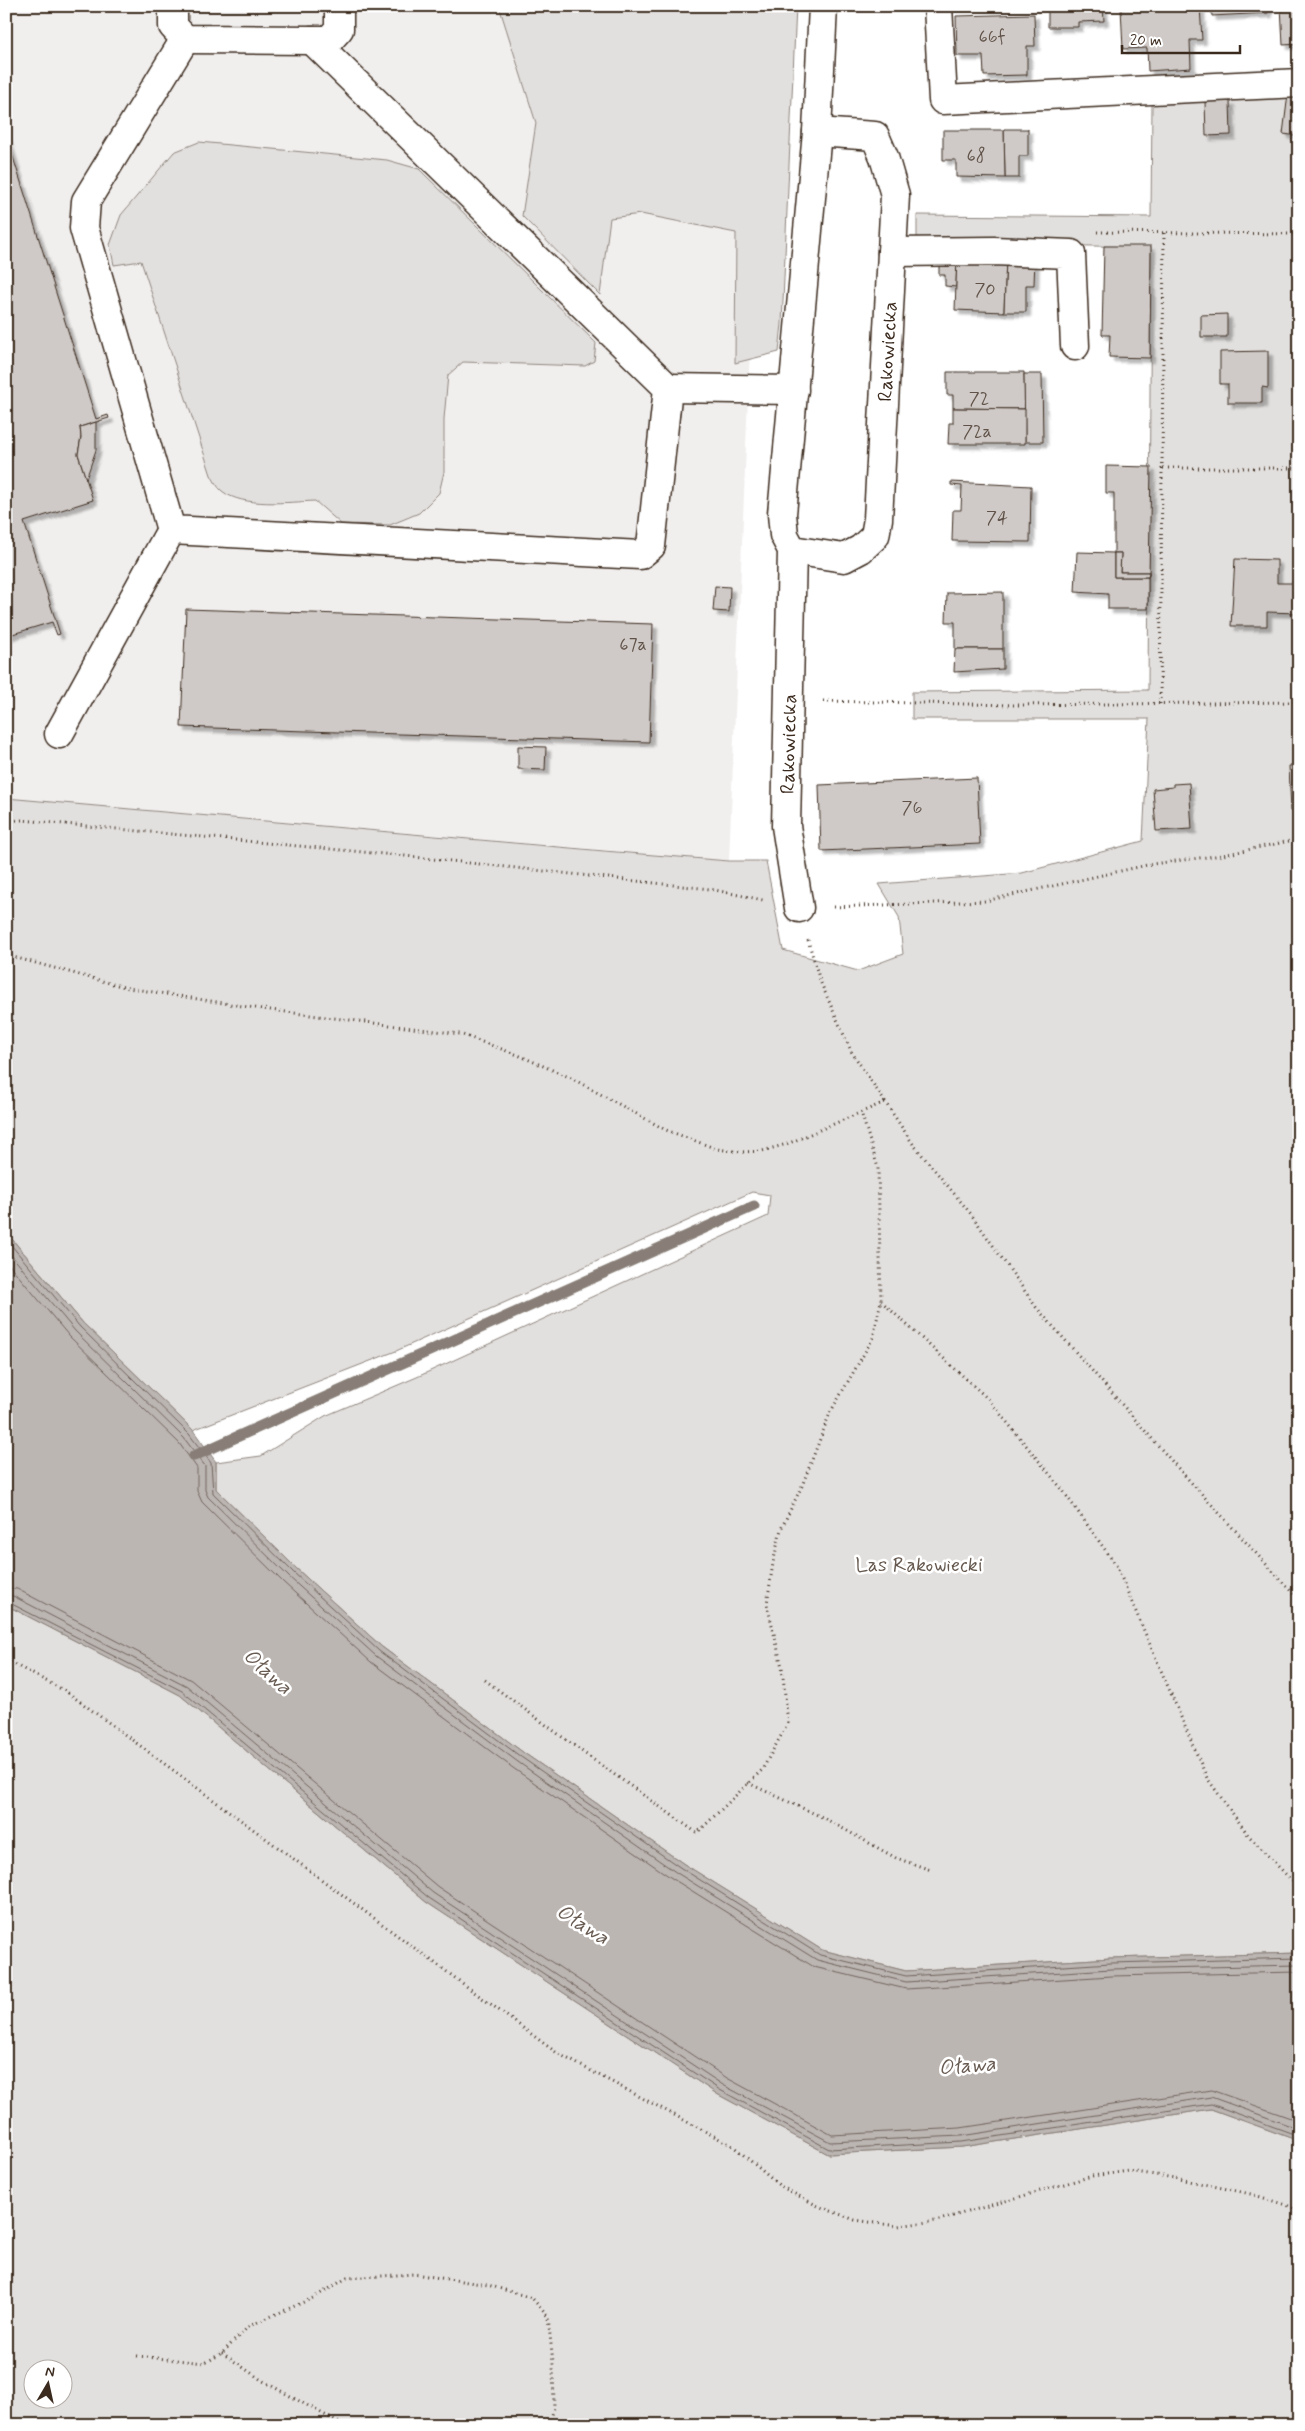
<svg xmlns="http://www.w3.org/2000/svg" width="1305" height="2431" font-family="Mynerve,sans-serif">
<style>
.built{fill:#f1efee}
.green{fill:#e2e0de;stroke:#8e857e;fill-rule:evenodd}
.water{fill:#bcb6b3;stroke:#887e77}
.lines{fill:none;stroke-linecap:round;stroke-linejoin:round}
.shore{stroke:#6f625a;stroke-width:1}
.stream{stroke:#887e77;stroke-width:11}
.building{fill:#cfcac7;stroke:#3b2a1e;filter:url(#shadow)}
.minor-casing{stroke:#3b2a1e;stroke-width:31}
.path{stroke:#3b2a1e;stroke-width:3;stroke-dasharray:1 4;stroke-linecap:butt}
.minor{stroke:#fff;stroke-width:28}
.labels{text-anchor:middle;stroke-width:5;stroke-linejoin:round;paint-order:stroke}
.number-label{font-size:18px;fill:#605248}
.street-label{font-size:20px;fill:#3b2a1e;stroke:#fff}
.park-label{font-size:20px;fill:#65584e;stroke:#fff}
.water-label{font-size:21px;font-style:italic;fill:#685b52;stroke:#fff}
</style>
<defs>
<filter id="shadow"><feDropShadow dx="4.5" dy="4.5" stdDeviation="1" flood-color="#0004"/></filter>
</defs>
<rect width="100%" height="100%" fill="#fff"/>
<filter id="ink" filterUnits="userSpaceOnUse"><feTurbulence type="fractalNoise" baseFrequency=".02" numOctaves="2"/><feDisplacementMap in="SourceGraphic" scale="10" xChannelSelector="R" yChannelSelector="G"/><feConvolveMatrix kernelMatrix="1 2 1 2 8 2 1 2 1" color-interpolation-filters="sRGB"/></filter>
<g filter="url(#ink)">
<polygon class="built" points="6,6 764,6 729,861 6,798"/>
<g class="green">
<polygon points="499,6 796,6 782,324 779,352 735,363 736,233 641,214 610,218 600,295 522,216 536,123"/>
<polygon points="1299,97 1299,1953 1111,1958 906,1971 822,1950 684,1864 524,1753 382,1647 297,1569 216,1489 216,1462 261,1456 325,1416 417,1377 768,1216 770,1195 752,1192 396,1351 193,1430 83,1323 6,1232 6,798 604,851 729,861 766,861 783,950 858,971 903,954 899,917 879,884 1022,873 1143,841 1149,719 912,719 912,692 1148,690 1151,247 917,243 917,215 1151,217 1152,104"/>
<path d="M199,142L387,160L419,169L596,343L594,361L585,366L463,362L448,375L444,419V472L439,493L419,513L390,525L341,524L315,501C289,502 243,508 222,491C217,487 214,480 211,475L141,261L114,265L110,245L121,215L174,152Z"/>
<path d="M6,1605L180,1695L426,1902L717,2094L828,2154L962,2147L1211,2109L1299,2141V2425H6ZM32,2368H62V2398H32Z"/>
</g>
<polygon class="water" points="6,1232 83,1323 193,1430 216,1462 216,1489 297,1569 382,1647 524,1753 684,1864 822,1950 906,1971 1111,1958 1299,1953 1299,2141 1211,2109 962,2147 828,2154 717,2094 426,1902 180,1695 6,1605"/>
<g class="lines">
<g class="shore">
<polyline points="6,1239 80,1327 189,1434 211,1463 213,1493 294,1573 379,1651 521,1757 681,1868 820,1955 906,1976 1111,1963 1299,1958"/>
<polyline points="6,1249 75,1331 184,1438 205,1466 205,1490 208,1497 289,1577 376,1656 518,1762 677,1873 817,1960 906,1982 1111,1969 1299,1965"/>
<polyline points="6,1261 69,1336 179,1443 197,1468 197,1491 202,1502 284,1583 371,1662 513,1768 673,1879 814,1967 906,1989 1111,1976 1299,1972"/>
<polyline points="6,1587 17,1589 191,1680 438,1887 727,2078 832,2135 960,2128 1211,2090 1299,2121"/>
<polyline points="6,1595 13,1596 187,1686 433,1893 723,2085 830,2142 961,2136 1211,2097 1299,2129"/>
<polyline points="6,1601 182,1691 429,1898 720,2090 829,2149 961,2142 1211,2104 1299,2136"/>
</g>
<polyline class="stream" points="194,1456 754,1206"/>
</g>
<g class="building">
<polygon points="1048,6 1103,6 1104,21 1078,22 1078,27 1048,27"/>
<polygon points="1161,6 1200,6 1202,40 1190,40 1191,68 1148,71 1147,48 1123,49 1121,8"/>
<polygon points="1211,6 1268,6 1268,13 1212,16"/>
<polygon points="1281,6 1299,6 1299,44 1283,45"/>
<polygon points="1034,14 1035,46 1027,46 1027,75 984,76 983,56 957,56 956,16"/>
<polygon points="1288,94 1299,95 1299,136 1283,134"/>
<polygon points="1205,101 1230,101 1231,135 1206,136"/>
<polygon points="1004,129 1028,129 1028,156 1019,156 1019,178 1005,178"/>
<polygon points="943,130 1004,130 1005,178 956,177 956,160 943,160"/>
<polygon points="6,135 96,419 108,415 109,418 80,427 81,437 78,454 93,500 24,522 60,634 57,635 52,622 6,636"/>
<polygon points="1104,246 1151,246 1150,358 1109,357 1110,335 1102,335"/>
<polygon points="939,256 957,257 956,287 945,286 945,275 939,275"/>
<polygon points="957,257 1006,258 1004,312 955,310"/>
<polygon points="1006,258 1035,258 1034,285 1026,285 1026,312 1004,312"/>
<polygon points="1227,314 1227,337 1201,337 1201,315"/>
<polygon points="1268,351 1268,388 1262,387 1262,403 1228,403 1228,384 1220,384 1220,352"/>
<polygon points="947,372 1024,372 1025,409 953,408 953,395 947,395"/>
<polygon points="1024,374 1042,374 1043,442 1025,442"/>
<polygon points="953,408 1025,409 1025,444 948,444 949,423 953,423"/>
<polygon points="96,422 96,450 86,479 78,454 81,437 80,427"/>
<polygon points="1106,466 1151,467 1149,576 1148,577 1149,572 1120,572 1121,553 1114,553 1114,493 1106,493"/>
<polygon points="951,482 1031,486 1030,542 952,541 953,510 961,510 962,486 951,485"/>
<polygon points="1077,552 1114,553 1114,577 1148,577 1148,609 1108,609 1108,594 1075,592"/>
<polygon points="1114,553 1121,553 1120,572 1149,572 1148,577 1114,577"/>
<polygon points="1235,559 1277,560 1277,583 1299,583 1299,613 1267,612 1267,626 1231,626"/>
<polygon points="715,586 730,587 729,612 713,611"/>
<polygon points="1003,592 1003,649 955,649 955,622 946,622 947,593"/>
<polygon points="186,609 653,624 649,742 181,727"/>
<polygon points="955,649 1003,649 1003,669 954,672"/>
<polygon points="518,746 546,747 545,770 518,769"/>
<polygon points="1299,765 1299,811 1291,811 1289,766"/>
<polygon points="977,778 980,844 821,851 819,785"/>
<polygon points="1189,783 1192,829 1156,831 1153,789 1173,787 1173,784"/>
</g>
<g class="lines">
<defs>
<g id="minor">
<polyline points="173,6 173,26 185,39 312,40 329,40 339,29 339,6"/>
<polyline points="938,6 943,100 1299,83"/>
<polyline points="185,39 86,201 84,228 171,530 640,555 651,546 668,388 312,40"/>
<polyline points="892,252 994,251 1071,254 1075,346"/>
<polyline points="668,388 794,390"/>
<path id="s1" d="M792,550L844,558L861,549L875,536L878,519L895,195L884,157L875,136L817,132"/>
<polyline points="59,734 171,530"/>
<path id="s2" d="M799,908L786,826L792,550L784,535L782,514L817,132L823,6"/>
</g>
</defs>
<use href="#minor" class="minor-casing"/>
<g class="path">
<polyline points="1097,232 1299,234"/>
<polyline points="1163,468 1299,468"/>
<polyline points="823,701 1015,705 1299,702"/>
<polyline points="1160,704 1164,233"/>
<polyline points="6,821 22,820 405,856 710,889 763,900"/>
<polyline points="834,907 985,901 1152,864 1223,855 1299,839"/>
<polyline points="808,940 820,981 851,1051 913,1144 971,1214 1036,1307 1177,1467 1299,1600"/>
<polyline points="6,955 128,988 255,1008 460,1034 518,1055 571,1078 666,1130 717,1149 741,1152 762,1151 787,1144 885,1102"/>
<polyline points="881,1301 988,1399 1061,1488 1116,1565 1207,1778 1249,1836 1299,1888"/>
<polyline points="6,1660 67,1692 557,2053 733,2146 780,2186 818,2206 855,2220 897,2226 936,2221 1092,2176 1129,2171 1175,2178 1251,2194 1287,2205 1299,2212"/>
<polyline points="485,1680 584,1753 697,1833 762,1770 788,1723 782,1667 767,1604 773,1563 781,1529 802,1486 830,1413 873,1338 881,1301 878,1168 861,1112"/>
<polyline points="748,1783 824,1818 896,1858 931,1870"/>
<polyline points="222,2353 263,2381 343,2425"/>
<polyline points="137,2356 205,2363 222,2353 249,2326 313,2298 347,2278 414,2274 488,2285 532,2298 548,2317 553,2362 554,2408 549,2425"/>
</g>
<use href="#minor" class="minor"/>
</g>
</g>
<g class="labels">
<g class="number-label">
<text x="992" y="42">66f</text>
<text x="976" y="161">68</text>
<text x="985" y="295">70</text>
<text x="979" y="404">72</text>
<text x="977" y="437">72a</text>
<text x="997" y="523">74</text>
<text x="633" y="650">67a</text>
<text x="912" y="813">76</text>
</g>
<g class="street-label">
<text dy="7" stroke="none"><textPath href="#s1" startOffset="276">Rakowiecka</textPath></text>
<text dy="7" stroke="none"><textPath href="#s2" startOffset="165">Rakowiecka</textPath></text>
</g>
<g class="park-label">
<text x="919" y="1571">Las Rakowiecki</text>
</g>
<g class="water-label">
<text transform="translate(268 1671) rotate(42)" y="7">Oława</text>
<text transform="translate(583 1924) rotate(32)" y="7">Oława</text>
<text transform="translate(967 2065) rotate(-5)" y="7">Oława</text>
</g>
</g>
<rect width="1305" height="2431" fill="none" stroke="#fff" stroke-width="25"/>
<rect x="12" y="12" width="1280" height="2406" fill="none" stroke="#3b2a1e" stroke-width="2" filter="url(#ink)"/>
<g transform="translate(48 2384) rotate(9)"><circle r="24" fill="#ffffff" stroke="#b1aaa5"/>
<path d="M0-4L9 19L0 12L-9 19Z" fill="#3b2a1e"/>
<text y="-8" font-size="14" font-weight="bold" text-anchor="middle" fill="#3b2a1e">N</text>
</g>
<path d="M1122 45v8h118v-8" fill="none" stroke="#3b2a1e" stroke-width="2.5"/>
<text x="1130" y="45" font-size="15" fill="#3b2a1e" stroke="#ffffff" stroke-width="4" paint-order="stroke">20 m</text>
</svg>
